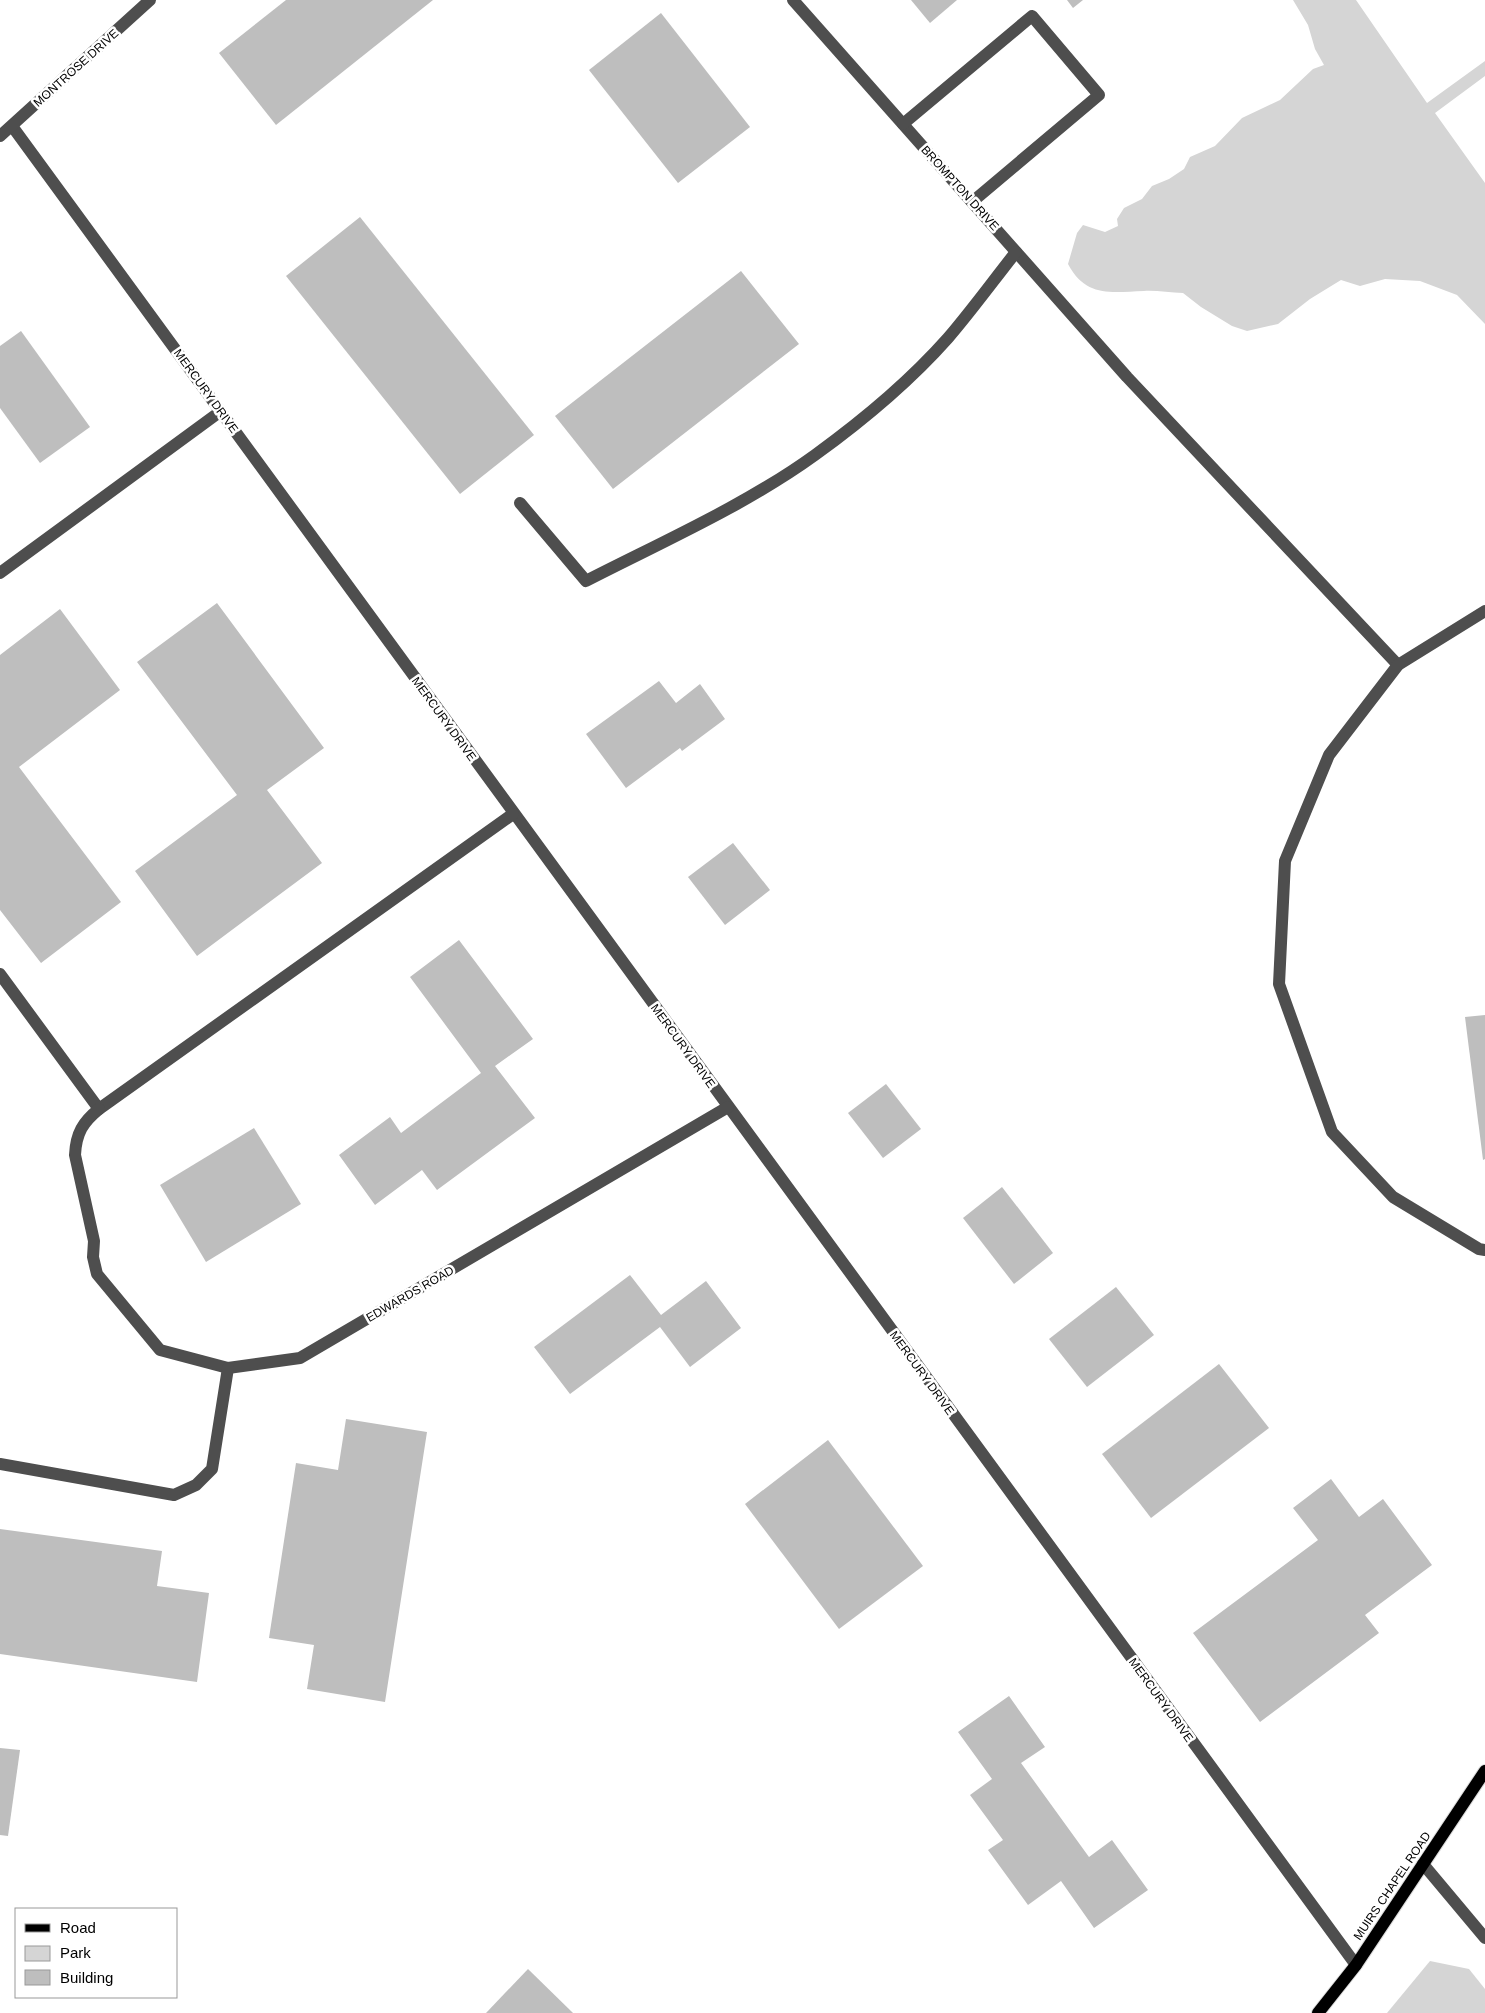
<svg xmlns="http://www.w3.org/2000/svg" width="1485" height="2013" font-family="Arial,sans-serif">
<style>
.green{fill:#d5d5d5}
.building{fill:#bebebe}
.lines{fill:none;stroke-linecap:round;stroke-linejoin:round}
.major-casing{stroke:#dbdbdb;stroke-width:14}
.minor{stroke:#4e4e4e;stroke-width:12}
.major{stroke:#000;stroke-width:12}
.labels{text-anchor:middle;stroke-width:5;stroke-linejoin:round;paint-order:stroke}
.street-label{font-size:12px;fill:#000;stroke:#fff}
</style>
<rect width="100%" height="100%" fill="#fff"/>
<g class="green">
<path d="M1293,0H1356L1427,103L1485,61V76L1435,113L1485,183V324L1457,295L1420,281L1385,279L1360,286L1341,280L1310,299L1278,324L1247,331L1232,326L1201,307L1183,293C1170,293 1155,290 1144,291C1111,292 1086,298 1068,264L1077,233L1083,225L1105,232L1118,226L1117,219L1124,208L1142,199L1152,186L1169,179L1184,169L1190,157L1215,146L1242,118L1280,100L1313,69L1324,65L1315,49L1308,25Z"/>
<polygon points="1430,1961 1469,1969 1485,1989 1485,2013 1387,2013"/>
</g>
<g class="building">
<polygon points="286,0 433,0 276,125 219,53"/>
<polygon points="911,0 957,0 930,23"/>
<polygon points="1067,0 1083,0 1073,8"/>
<polygon points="661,13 750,127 678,183 589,70"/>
<polygon points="360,217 534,435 460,494 286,276"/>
<polygon points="741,271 799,344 613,489 555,416"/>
<polygon points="21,331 90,427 40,463 0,408 0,346"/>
<polygon points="217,603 324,748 267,790 322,863 197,956 135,871 237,795 137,662"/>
<polygon points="60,609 120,690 19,767 121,902 41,963 0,910 0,655"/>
<polygon points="659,681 676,703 700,684 725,719 682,751 680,748 626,788 586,734"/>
<polygon points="733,843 770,890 725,925 688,877"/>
<polygon points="459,940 533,1039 495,1066 535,1118 437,1190 422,1170 375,1205 339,1155 390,1117 401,1133 481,1073 410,977"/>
<polygon points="1485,1015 1485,1159 1483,1160 1465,1017"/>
<polygon points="886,1084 921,1129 883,1158 848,1113"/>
<polygon points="254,1128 301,1204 206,1262 160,1185"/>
<polygon points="1002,1187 1053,1253 1014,1284 963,1218"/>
<polygon points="630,1275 661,1315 706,1281 741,1328 690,1367 660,1327 570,1394 534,1347"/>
<polygon points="1116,1287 1154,1335 1087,1387 1049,1339"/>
<polygon points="1219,1364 1269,1428 1151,1518 1102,1454"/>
<polygon points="346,1419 427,1432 385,1702 307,1689 314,1645 269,1638 296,1463 338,1470"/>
<polygon points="828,1440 923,1566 839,1629 745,1504"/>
<polygon points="1331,1479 1359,1517 1383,1499 1432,1565 1365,1615 1379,1633 1260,1722 1193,1633 1318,1540 1293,1508"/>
<polygon points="0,1529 162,1551 157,1586 209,1593 197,1682 0,1654"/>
<polygon points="1009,1696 1045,1747 1021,1763 1089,1857 1112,1840 1148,1890 1094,1928 1061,1881 1028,1905 988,1850 1003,1840 970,1795 992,1779 958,1732"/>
<polygon points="0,1748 20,1750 8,1836 0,1835"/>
<polygon points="528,1969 573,2013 486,2013"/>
</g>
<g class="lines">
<defs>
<polyline id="major" points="1318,2013 1356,1965 1485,1771"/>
</defs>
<use href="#major" class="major-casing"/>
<g class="minor">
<polyline points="793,0 1127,377 1398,665"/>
<polyline points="903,124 1032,16 1099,95 972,202"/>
<polyline points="12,126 1356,1965"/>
<polyline points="0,136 150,0"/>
<path d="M520,503L586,581C662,542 746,505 815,455C862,421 909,382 948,338C972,310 993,281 1016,252"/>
<polyline points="0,573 221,411"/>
<polyline points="1485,611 1398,665 1329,755 1285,861 1279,984 1332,1132 1393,1197 1479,1249 1485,1250"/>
<polyline points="0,974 99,1109 513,814"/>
<path d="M99,1109C83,1122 76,1133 75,1155L94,1241L93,1257L97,1274L160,1350L228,1368L300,1358L728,1107"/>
<polyline points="0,1464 174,1495 196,1485 212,1469 228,1368"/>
<polyline points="1423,1864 1485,1938"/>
</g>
<use href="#major" class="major"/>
</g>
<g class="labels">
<g class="street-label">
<text transform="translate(76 68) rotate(-42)" y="4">MONTROSE DRIVE</text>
<text transform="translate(960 188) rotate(48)" y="4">BROMPTON DRIVE</text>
<text transform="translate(206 391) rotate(54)" y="4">MERCURY DRIVE</text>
<text transform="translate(444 719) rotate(54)" y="4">MERCURY DRIVE</text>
<text transform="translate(683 1046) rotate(54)" y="4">MERCURY DRIVE</text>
<text transform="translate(410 1294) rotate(-30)" y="4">EDWARDS ROAD</text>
<text transform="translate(922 1373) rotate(54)" y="4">MERCURY DRIVE</text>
<text transform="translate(1161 1700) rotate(54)" y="4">MERCURY DRIVE</text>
<text transform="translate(1392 1886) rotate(-56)" y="4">MUIRS CHAPEL ROAD</text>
</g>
</g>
<rect x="15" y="1908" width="162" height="90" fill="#ffffff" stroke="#999999"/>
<rect x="25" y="1924" width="25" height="8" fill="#000000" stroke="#999999"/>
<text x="60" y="1933" font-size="15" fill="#000000">Road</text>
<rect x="25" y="1946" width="25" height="15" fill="#d5d5d5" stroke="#999999"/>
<text x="60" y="1958" font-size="15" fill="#000000">Park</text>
<rect x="25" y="1970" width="25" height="15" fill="#bebebe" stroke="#999999"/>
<text x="60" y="1983" font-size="15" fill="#000000">Building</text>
</svg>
